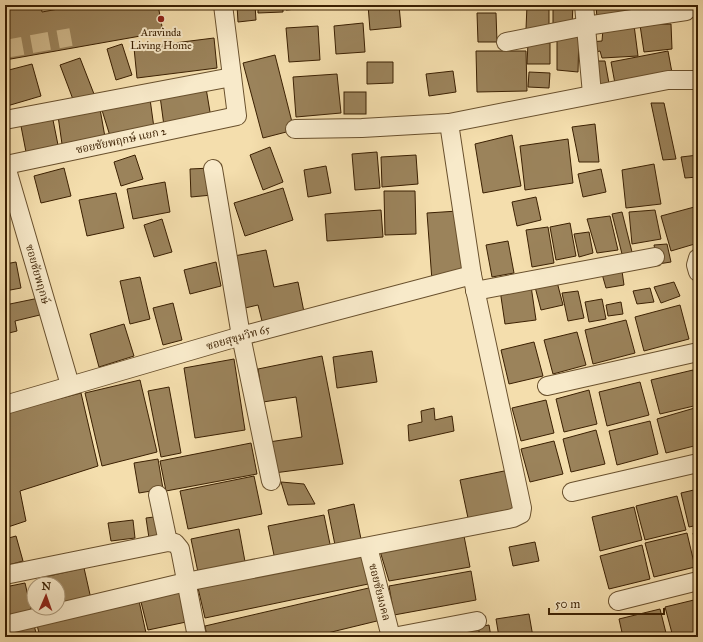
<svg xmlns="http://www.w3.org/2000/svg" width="703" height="642" font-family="'IM FELL Great Primer','Noto Serif Thai',serif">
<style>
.building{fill:#9b835b;stroke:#3b2002}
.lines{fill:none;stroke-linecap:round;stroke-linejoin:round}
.minor-tunnel{stroke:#cfb88b;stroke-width:18;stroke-dasharray:18 9;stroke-linecap:butt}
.minor-casing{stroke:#69502d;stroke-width:20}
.minor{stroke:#f8eaca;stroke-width:18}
.poi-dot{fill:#8f2418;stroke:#f8eaca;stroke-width:1.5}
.labels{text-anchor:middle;stroke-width:4;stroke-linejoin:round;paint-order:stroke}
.poi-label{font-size:11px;fill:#3b2002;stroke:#f8eaca}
.street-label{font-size:11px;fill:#3b2002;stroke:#f8eaca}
</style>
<rect width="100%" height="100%" fill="#f4dead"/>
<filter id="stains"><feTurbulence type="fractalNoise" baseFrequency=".005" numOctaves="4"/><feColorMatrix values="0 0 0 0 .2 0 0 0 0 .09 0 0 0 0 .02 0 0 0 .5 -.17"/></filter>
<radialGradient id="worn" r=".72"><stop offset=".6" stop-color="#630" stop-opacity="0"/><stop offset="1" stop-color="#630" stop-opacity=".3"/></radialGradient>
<g class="building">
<polygon points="5,5 41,5 42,12 80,5 158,5 163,32 5,60"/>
<polygon points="237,5 255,5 256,20 238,22"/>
<polygon points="258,5 283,5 283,12 258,13"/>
<polygon points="286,5 308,5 308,8 286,10"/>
<polygon points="311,5 336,5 336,7 311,8"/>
<polygon points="368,5 399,5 401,27 370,30"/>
<polygon points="527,5 549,5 549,29 526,29"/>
<polygon points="553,5 573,5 572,25 553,24"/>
<polygon points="596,5 637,5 638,16 597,19"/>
<polygon points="477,13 496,13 497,42 478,42"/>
<polygon points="363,23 365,52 336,54 334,26"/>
<polygon points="671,24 672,49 644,52 640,25"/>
<polygon points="634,25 638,56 602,58 600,51 592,53 590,42 602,41 603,29"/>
<polygon points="318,26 320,60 289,62 286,28"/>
<polygon points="579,34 578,72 557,70 557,37"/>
<polygon points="214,38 217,68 137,78 134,48"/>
<polygon points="528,43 550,43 550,64 527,64"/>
<polygon points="122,44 132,75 116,80 107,49"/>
<polygon points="476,51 526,51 527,91 477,92"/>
<polygon points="668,51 673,78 616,89 611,62"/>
<rect x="695" y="53" width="3" height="22"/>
<polygon points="275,55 294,130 263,138 243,63"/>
<polygon points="80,58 94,94 74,102 60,65"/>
<polygon points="590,61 605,61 610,89 593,93"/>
<polygon points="367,62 393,62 393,83 367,84"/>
<polygon points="32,64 41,96 7,106 5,99 5,71"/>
<polygon points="453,71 456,92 429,96 426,74"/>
<polygon points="529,72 550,73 549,88 528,87"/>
<polygon points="337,74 341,113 296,117 293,77"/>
<polygon points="206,88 211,118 164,126 160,96"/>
<rect x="344" y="92" width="22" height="22"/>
<polygon points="150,99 154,128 110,136 101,107"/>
<polygon points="651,103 664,103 676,159 663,160"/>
<polygon points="100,109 105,137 62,144 58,116"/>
<polygon points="52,115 58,145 26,152 20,121"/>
<polygon points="595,124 599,162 579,162 572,127"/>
<polygon points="512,135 521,186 483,193 475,144"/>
<polygon points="568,139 573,183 525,190 520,146"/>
<polygon points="270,147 283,182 263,190 250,155"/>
<polygon points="377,152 380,188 355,190 352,154"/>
<polygon points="135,155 143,179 121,186 114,162"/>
<polygon points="416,155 418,184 382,187 381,157"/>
<polygon points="698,155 698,177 685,178 681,157"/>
<polygon points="654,164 661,204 626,208 622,170"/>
<polygon points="326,166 331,193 308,197 304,170"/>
<polygon points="64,168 71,196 41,203 34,176"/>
<polygon points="211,168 212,195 191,197 190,169"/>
<polygon points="601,169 606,192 583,197 578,174"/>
<polygon points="165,182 170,212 133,219 127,189"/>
<polygon points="283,188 293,220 245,236 234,203"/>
<polygon points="384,191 415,191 416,234 385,235"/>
<polygon points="116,193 124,228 87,236 79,200"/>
<polygon points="536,197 541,220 517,226 512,202"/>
<polygon points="698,206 698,243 671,251 661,216"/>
<polygon points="381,210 383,237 327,241 325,214"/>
<polygon points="655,210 661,239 632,244 629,212"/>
<polygon points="458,211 468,274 432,281 427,213"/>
<polygon points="622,212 633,256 623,258 612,214"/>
<polygon points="610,216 618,250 597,253 587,219"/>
<polygon points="162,219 172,252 154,257 144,225"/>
<polygon points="570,223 576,256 556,260 550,227"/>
<polygon points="548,227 554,263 532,267 526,230"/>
<polygon points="589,232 593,253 579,257 574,234"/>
<polygon points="508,241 514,273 492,277 486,245"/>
<polygon points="667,244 671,262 658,264 654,245"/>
<polygon points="266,250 274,287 298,282 304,312 262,321 258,305 245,308 234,256"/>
<polygon points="16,262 21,288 5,291 5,264"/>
<polygon points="216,262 221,286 190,294 184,270"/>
<polygon points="622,271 624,285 606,288 602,274"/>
<polygon points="140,277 150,319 130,324 120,281"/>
<polygon points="556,278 563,305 541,310 534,283"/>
<polygon points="674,282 680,296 661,303 654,287"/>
<polygon points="531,286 536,320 505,324 500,290"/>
<polygon points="650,288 654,302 637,304 633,291"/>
<polygon points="578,291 584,318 568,321 562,293"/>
<polygon points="39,298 44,314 15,321 17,331 5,334 5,305"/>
<polygon points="602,299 606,319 589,322 585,302"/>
<polygon points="621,302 623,314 608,316 606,305"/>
<polygon points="173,303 182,340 163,345 153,308"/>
<polygon points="680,305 689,339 644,351 635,317"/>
<polygon points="626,320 635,353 593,364 585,330"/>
<polygon points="124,324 134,356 99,367 90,334"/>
<polygon points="577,332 586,365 553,374 544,340"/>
<polygon points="534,342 543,376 509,384 501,350"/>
<polygon points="372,351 377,382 337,388 333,357"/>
<polygon points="322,356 343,464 274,473 269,442 302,437 296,397 263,402 258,369"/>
<polygon points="234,359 245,430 195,438 184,368"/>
<polygon points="693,370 698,392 698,405 660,414 651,380"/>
<polygon points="140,380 157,452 102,466 85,393"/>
<polygon points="640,382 649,415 607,426 599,392"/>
<polygon points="169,387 181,453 161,457 148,391"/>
<polygon points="589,390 597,424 564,432 556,399"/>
<polygon points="81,393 98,466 20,491 26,521 5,528 5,413"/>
<polygon points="546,400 554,433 521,441 512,408"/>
<polygon points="698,407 698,445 666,453 657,419"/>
<polygon points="434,408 435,420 452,416 454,431 409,441 408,425 422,422 421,411"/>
<polygon points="650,421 658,454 617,465 609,431"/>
<polygon points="596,430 605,464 571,472 563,439"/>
<polygon points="554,441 563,474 530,482 521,449"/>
<polygon points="251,443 257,474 166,491 160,461"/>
<polygon points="158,459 163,489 139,493 134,463"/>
<polygon points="509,470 517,508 468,518 460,480"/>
<polygon points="254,476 262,514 188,529 180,491"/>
<polygon points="281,482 304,484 315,504 288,505"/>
<polygon points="698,489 698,525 689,527 681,493"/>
<polygon points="677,496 686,530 645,540 636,506"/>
<polygon points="354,504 361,539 335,545 328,510"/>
<polygon points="634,507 642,540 600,551 592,517"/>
<polygon points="324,515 331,549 275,560 268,526"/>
<polygon points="162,516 165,536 149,538 146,518"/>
<polygon points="133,520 135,538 111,541 108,523"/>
<polygon points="239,529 246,567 199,577 191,539"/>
<polygon points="698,532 698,555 693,533"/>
<polygon points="687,533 695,567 654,577 645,543"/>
<polygon points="16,536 23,561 5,566 5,539"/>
<polygon points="464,536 470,567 389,581 380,551"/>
<polygon points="535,542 539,561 513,566 509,547"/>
<polygon points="642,545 650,579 609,589 600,556"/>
<polygon points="366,553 373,583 205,618 198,588"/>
<polygon points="84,568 91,599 58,606 58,584 41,584 40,578"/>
<polygon points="471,571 476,600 394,615 389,586"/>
<polygon points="25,583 32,613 5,619 5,587"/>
<polygon points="184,585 191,621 148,630 140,598"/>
<polygon points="373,587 381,620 311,637 207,637 205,626"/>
<polygon points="698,599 698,635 689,637 673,637 665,607"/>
<polygon points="139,601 146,633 130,637 40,637 37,625"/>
<polygon points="660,609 667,637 623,637 619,619"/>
<polygon points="529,614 533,637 499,637 496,619"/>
<polygon points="34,625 37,637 5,637 5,631"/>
<polygon points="489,625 491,637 480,637 478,627"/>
<polygon points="478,627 480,637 470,637 469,629"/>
<polygon points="469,629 470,637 463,637 462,630"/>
<polygon points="462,630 463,637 453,637 452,632"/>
</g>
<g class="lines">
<polyline class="minor-tunnel" points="5,49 71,37"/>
<defs>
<g id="minor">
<polyline points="584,5 592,94"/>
<polyline points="506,42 586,26 686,11"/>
<polyline points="5,120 232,77"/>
<polyline points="295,129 362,128 449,123 668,80 698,80"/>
<polyline points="5,163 70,385"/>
<polyline points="6,165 237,116 223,5"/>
<polyline points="213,169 241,336 271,481"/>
<polyline points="698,258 696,265 698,272"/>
<polyline points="475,291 655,257"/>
<polyline points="547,386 698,352"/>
<polyline points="5,405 241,336 472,275"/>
<polyline points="572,492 698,463"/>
<polyline points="158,495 168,542"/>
<polyline points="368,547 391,637"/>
<polyline points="5,575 168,542 175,543 180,549 197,637"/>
<polyline points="618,601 698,581"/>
<polyline points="5,625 186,582 513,518 521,514 522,508 472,275 449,123"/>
<polyline points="393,637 477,621"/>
</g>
</defs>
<use href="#minor" class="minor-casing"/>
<use href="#minor" class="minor"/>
</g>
<circle class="poi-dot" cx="161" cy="19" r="4"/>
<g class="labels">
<g class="poi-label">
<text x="161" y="36">Aravinda<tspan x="161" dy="13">Living Home</tspan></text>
</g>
<g class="street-label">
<text transform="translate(121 140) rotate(-12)" y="4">ซอยชัยพฤกษ์ แยก 2</text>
<text transform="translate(38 274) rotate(74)" y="4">ซอยชัยพฤกษ์</text>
<text transform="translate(238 337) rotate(-16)" y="4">ซอยสุขุมวิท 65</text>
<text transform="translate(380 592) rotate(76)" y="4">ซอยชัยมงคล</text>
</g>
</g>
<rect width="703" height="642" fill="none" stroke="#f4dead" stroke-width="20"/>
<rect x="6" y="6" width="691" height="630" fill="none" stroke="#3b2002" stroke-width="2"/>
<rect x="10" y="10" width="683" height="622" fill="none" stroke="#3b2002"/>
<g transform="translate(46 596) rotate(2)"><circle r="19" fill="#f8eaca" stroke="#ac997a"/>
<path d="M0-3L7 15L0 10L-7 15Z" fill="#8f2418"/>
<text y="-6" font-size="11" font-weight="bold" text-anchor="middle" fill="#3b2002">N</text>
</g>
<path d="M549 608v6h115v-6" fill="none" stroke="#3b2002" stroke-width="2"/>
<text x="555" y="608" font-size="12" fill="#3b2002" stroke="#f8eaca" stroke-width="3" paint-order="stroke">50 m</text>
<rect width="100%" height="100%" filter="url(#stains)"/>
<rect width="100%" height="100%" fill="url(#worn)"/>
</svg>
